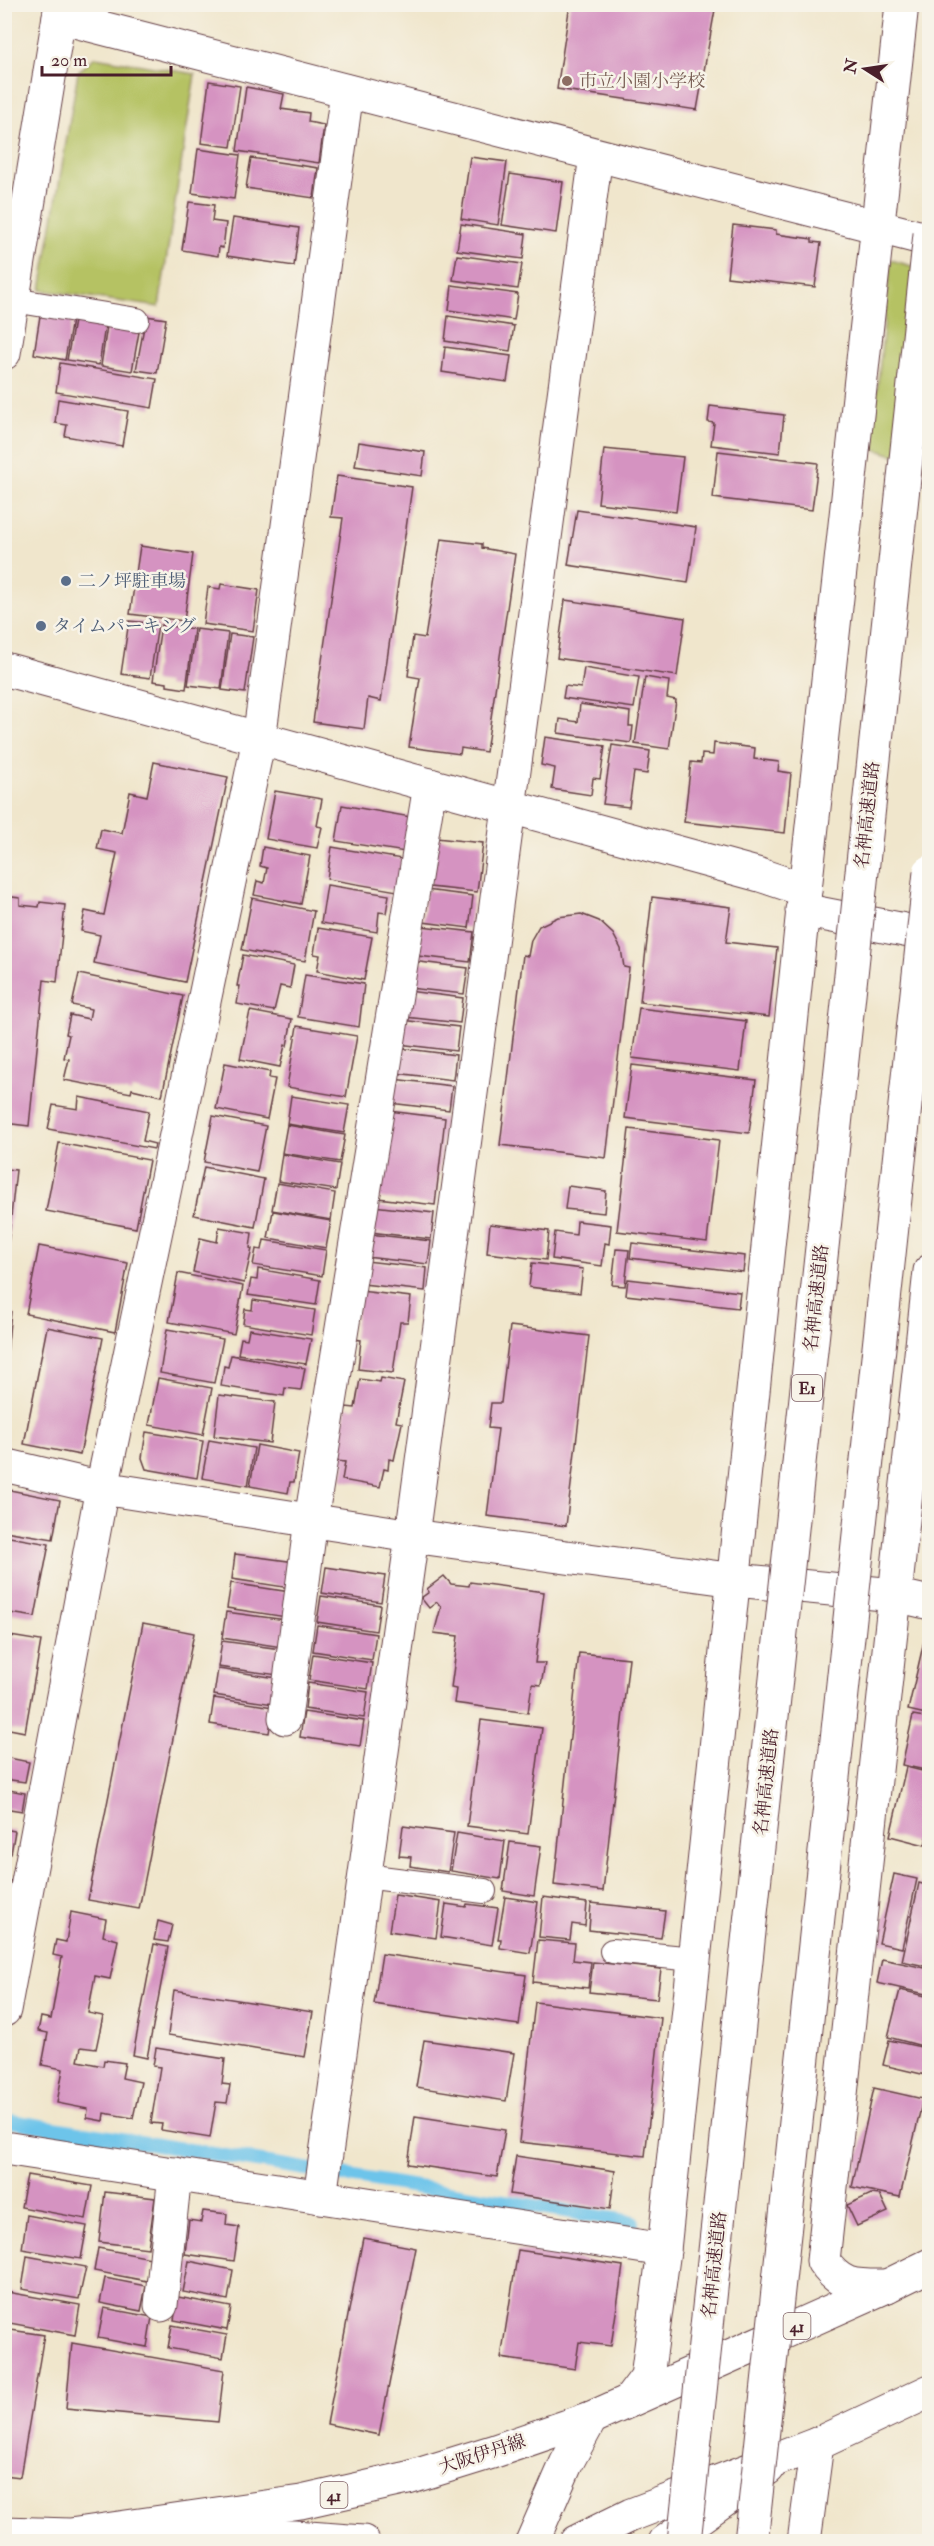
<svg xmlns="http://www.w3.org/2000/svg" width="934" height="2546" font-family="'IM FELL Double Pica','Noto Serif JP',serif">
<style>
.green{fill:#b5c264;stroke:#807048;stroke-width:1.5}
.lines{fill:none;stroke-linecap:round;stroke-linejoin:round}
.stream{stroke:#6dc4ea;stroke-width:14}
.building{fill:#d593c1}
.lane-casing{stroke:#633d43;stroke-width:26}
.street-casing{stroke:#633d43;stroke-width:35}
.secondary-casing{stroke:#633d43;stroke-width:35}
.primary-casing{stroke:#633d43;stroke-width:35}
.lane{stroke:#fff;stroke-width:24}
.street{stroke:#fff;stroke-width:33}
.secondary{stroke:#fff;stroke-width:33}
.primary{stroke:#fff;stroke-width:33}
.highway-bridge-casing{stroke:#633d43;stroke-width:35;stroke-linecap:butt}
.highway-bridge{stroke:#fff;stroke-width:33}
.education-dot{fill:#8d6e63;stroke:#f7f3e8;stroke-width:2}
.service-dot{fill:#5c6f8a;stroke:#f7f3e8;stroke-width:2}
.labels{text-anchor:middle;stroke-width:5;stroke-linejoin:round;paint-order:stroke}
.shield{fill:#f7f3e8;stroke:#7e5f64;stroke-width:1.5}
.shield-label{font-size:16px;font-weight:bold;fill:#4a1f2b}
.education-label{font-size:18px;fill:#785e54;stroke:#f7f3e8;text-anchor:start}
.service-label{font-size:18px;fill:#4e5e75;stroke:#f7f3e8;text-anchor:start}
.street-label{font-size:18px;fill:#4a1f2b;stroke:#f7f3e8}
</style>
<rect width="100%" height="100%" fill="#f7f3e8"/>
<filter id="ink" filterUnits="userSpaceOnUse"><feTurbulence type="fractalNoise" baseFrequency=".0167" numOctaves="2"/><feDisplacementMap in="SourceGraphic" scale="12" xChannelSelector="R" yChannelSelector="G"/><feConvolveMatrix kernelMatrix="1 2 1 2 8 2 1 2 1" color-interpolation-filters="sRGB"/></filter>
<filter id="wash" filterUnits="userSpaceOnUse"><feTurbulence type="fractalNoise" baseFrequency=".008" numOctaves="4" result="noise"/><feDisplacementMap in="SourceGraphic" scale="24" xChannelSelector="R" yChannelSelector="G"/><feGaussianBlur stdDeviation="1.35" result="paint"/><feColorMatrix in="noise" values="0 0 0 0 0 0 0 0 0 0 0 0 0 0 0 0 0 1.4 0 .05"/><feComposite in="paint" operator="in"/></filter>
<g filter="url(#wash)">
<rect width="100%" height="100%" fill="#f0e6cc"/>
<g class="green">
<polygon points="95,57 195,74 159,307 41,290 78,72"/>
<polygon points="891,260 929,271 929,466 871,448"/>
</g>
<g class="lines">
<polyline class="stream" points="4,2120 633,2222"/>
</g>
<g id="blocks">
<g class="building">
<polygon points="570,4 716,4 697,110 557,89"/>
<polygon points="209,81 240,86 231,147 201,143"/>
<polygon points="246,87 284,94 281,109 309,113 308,122 324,125 319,163 237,151"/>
<polygon points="198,149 240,155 234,199 192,193"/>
<polygon points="470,157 507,162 498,225 461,219"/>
<polygon points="251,158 318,168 314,198 246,188"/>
<polygon points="510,174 563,182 556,233 502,225"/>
<polygon points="189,202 214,205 212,221 226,223 223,248 219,247 218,256 182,250"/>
<polygon points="233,218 299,228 294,266 227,256"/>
<polygon points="461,224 526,234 523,259 457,250"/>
<polygon points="733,225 776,230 776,234 812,239 812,242 821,243 815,287 727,277"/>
<polygon points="457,255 522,264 518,289 453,280"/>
<polygon points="452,285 518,294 514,320 449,310"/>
<polygon points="40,316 72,320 65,360 34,354"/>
<polygon points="146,316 166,319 157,373 136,370"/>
<polygon points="448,316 514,326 510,351 445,341"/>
<polygon points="74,321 105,326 99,365 67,360"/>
<polygon points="107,326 139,332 132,371 101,366"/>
<polygon points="445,347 511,356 507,382 442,372"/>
<polygon points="60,363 157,379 152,408 56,392"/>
<polygon points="58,399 128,411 122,446 65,436 67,425 55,423"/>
<polygon points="710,406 784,415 780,453 711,445 714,423 708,422"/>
<polygon points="359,442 425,452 422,476 355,466"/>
<polygon points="604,449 683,457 676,512 598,503"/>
<polygon points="718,451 818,463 812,510 713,498"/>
<polygon points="337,476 412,487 381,701 368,698 364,729 313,722 343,518 331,517"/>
<polygon points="577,510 696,527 688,583 568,565"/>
<polygon points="441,539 482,544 482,548 515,554 486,752 461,748 460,754 409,747 420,678 408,676 413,636 425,638"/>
<polygon points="140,546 193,554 184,621 130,614"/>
<polygon points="221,584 259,590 253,631 203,624 208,587 220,589"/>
<polygon points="565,600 685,618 677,676 557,658"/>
<polygon points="129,621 158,624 150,678 121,674"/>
<polygon points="161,625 194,629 186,689 167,686 167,683 153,681"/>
<polygon points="196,629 228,633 221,689 188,685"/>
<polygon points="230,634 253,637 245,693 222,690"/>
<polygon points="584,668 639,677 634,708 563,698 565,686 581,688"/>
<polygon points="645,677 669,681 667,698 676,700 669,749 635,744"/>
<polygon points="580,704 630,712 629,726 633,726 631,743 558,733 560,719 578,722"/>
<polygon points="545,737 605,746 600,779 593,778 591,795 552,789 555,768 541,765"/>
<polygon points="714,743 755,748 754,759 779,762 778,771 791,773 785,833 684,822 691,762 701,763 702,754 713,755"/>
<polygon points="612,745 650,751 647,774 634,772 629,807 603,804"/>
<polygon points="154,762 228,777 185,982 94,963 100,935 81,931 85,911 104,915 117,853 97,849 101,829 122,833 130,792 147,796"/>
<polygon points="275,791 322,799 317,826 322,827 317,848 266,839"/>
<polygon points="342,805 411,817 405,852 336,841"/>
<polygon points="436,838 483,843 477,892 430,887"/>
<polygon points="263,847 310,856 301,904 254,895 257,881 264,883 267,868 260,866"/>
<polygon points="332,847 402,859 397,891 327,879"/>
<polygon points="327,885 389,895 386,913 379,912 377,932 321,923"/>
<polygon points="426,890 473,896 469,928 423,922"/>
<polygon points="4,896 20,898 20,905 39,907 40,902 65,905 57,982 44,980 29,1126 4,1123"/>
<polygon points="652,897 731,907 726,942 777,948 769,1017 640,1002"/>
<polygon points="252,898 314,911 305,961 242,950"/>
<polygon points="581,914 599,921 613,934 621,949 624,967 629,968 606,1158 500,1145 523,955 528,956 531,940 539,926 558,917"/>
<polygon points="421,926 474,932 470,962 418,956"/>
<polygon points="318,928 372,937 364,980 317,971 320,955 314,954"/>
<polygon points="243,955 294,965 290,988 280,986 274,1011 237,1004 240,986 237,986"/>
<polygon points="412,961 468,968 464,994 409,988"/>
<polygon points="79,974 183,996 162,1096 132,1089 131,1093 64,1080 69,1059 64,1058 69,1035 66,1034 70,1015 89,1019 91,1009 72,1005"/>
<polygon points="305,975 364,984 359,1027 298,1017"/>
<polygon points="408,991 463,998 460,1023 405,1017"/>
<polygon points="639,1008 746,1021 740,1071 632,1058"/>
<polygon points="250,1011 292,1019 287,1046 285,1045 280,1067 240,1059"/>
<polygon points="402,1020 459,1027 456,1051 399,1044"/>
<polygon points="297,1026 357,1036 346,1097 287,1087"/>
<polygon points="399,1048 456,1055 453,1080 396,1073"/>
<polygon points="225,1063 270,1072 269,1078 275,1079 267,1119 216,1109"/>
<polygon points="632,1065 756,1080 749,1133 625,1118"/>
<polygon points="393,1079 452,1086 449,1110 390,1103"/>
<polygon points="291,1096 349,1105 344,1133 287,1124"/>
<polygon points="79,1097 149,1111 143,1141 155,1144 154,1149 48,1129 53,1105 78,1109"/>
<polygon points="389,1111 445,1118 435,1205 378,1198"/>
<polygon points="213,1116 266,1126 257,1172 204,1162"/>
<polygon points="287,1125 345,1135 340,1162 282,1153"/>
<polygon points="629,1129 719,1140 707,1242 617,1231"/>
<polygon points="59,1143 149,1160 136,1228 46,1211"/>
<polygon points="282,1154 340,1164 336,1190 278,1181"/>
<polygon points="204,1167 264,1179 255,1227 194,1215"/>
<polygon points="4,1169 16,1170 6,1263 4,1263"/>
<polygon points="277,1183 335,1193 331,1220 272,1210"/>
<polygon points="568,1186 606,1191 604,1213 565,1209"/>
<polygon points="373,1206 434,1213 431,1239 370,1232"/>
<polygon points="273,1211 331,1221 326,1248 268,1238"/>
<polygon points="577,1221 611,1225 609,1244 605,1243 602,1266 552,1259 555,1232 576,1235"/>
<polygon points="490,1224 549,1231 546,1260 487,1253"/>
<polygon points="219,1227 252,1233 250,1248 252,1249 244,1283 193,1272 200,1238 217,1242"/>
<polygon points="369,1234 431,1241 428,1264 366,1257"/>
<polygon points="264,1240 326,1250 322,1276 253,1265 256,1249 262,1250"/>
<polygon points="632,1243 745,1256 743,1272 630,1258"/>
<polygon points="39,1246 128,1263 115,1332 26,1314"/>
<polygon points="616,1249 629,1250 625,1286 612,1285"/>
<polygon points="366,1261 427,1268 425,1291 363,1284"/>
<polygon points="532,1263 583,1269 580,1293 529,1287"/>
<polygon points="258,1269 320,1280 316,1305 248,1295 251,1279 257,1280"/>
<polygon points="178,1273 243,1286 234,1334 169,1322"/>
<polygon points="628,1279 740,1292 738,1308 626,1295"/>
<polygon points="360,1291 411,1297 408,1322 400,1322 393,1373 358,1369 361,1340 354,1339"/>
<polygon points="253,1300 315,1310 311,1335 243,1324 245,1309 252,1310"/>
<polygon points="4,1311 11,1311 7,1354 4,1354"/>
<polygon points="510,1326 589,1336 566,1526 487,1516 498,1429 488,1428 491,1403 501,1403"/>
<polygon points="47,1327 103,1338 80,1455 24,1444"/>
<polygon points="167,1329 223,1339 214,1383 160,1373"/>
<polygon points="249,1329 311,1339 306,1364 238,1354 241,1338 247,1339"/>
<polygon points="231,1355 305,1368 301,1390 285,1388 284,1396 221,1386 224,1366 228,1367"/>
<polygon points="158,1378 212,1388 203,1435 149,1425"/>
<polygon points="381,1378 404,1382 396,1422 402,1423 394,1460 389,1459 388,1470 384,1469 380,1487 342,1480 345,1462 336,1461 346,1407 355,1408 360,1379 380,1382"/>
<polygon points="219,1395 275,1402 270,1443 214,1436"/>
<polygon points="146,1432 203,1441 197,1478 146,1469 142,1458"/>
<polygon points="209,1440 254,1448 248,1486 202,1478"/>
<polygon points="257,1445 299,1453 294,1482 290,1482 288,1493 250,1486"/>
<polygon points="5,1489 60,1500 53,1539 5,1531"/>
<polygon points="4,1536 49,1544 35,1617 4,1612"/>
<polygon points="235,1554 295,1562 290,1588 232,1579"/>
<polygon points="326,1567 385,1576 381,1602 322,1593"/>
<polygon points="444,1576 451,1584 469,1586 470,1582 544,1592 535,1663 545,1663 541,1685 532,1684 528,1713 454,1703 456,1689 451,1688 458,1636 434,1633 441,1607 437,1602 429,1608 421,1598 429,1592 427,1589"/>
<polygon points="231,1583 290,1592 286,1617 227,1608"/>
<polygon points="321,1596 380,1605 376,1631 317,1622"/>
<polygon points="226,1612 286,1620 282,1647 222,1638"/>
<polygon points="143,1623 194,1633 139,1909 88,1900"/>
<polygon points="317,1625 376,1634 372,1660 313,1651"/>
<polygon points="4,1635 41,1641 25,1732 4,1728"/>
<polygon points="925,1637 930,1638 930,1715 908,1710"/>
<polygon points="222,1641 281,1649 278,1675 218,1667"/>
<polygon points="579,1653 629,1658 603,1891 554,1885"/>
<polygon points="313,1654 372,1663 368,1689 309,1680"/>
<polygon points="218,1669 277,1678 273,1704 214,1695"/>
<polygon points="308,1683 368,1692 364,1718 305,1709"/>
<polygon points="214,1698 273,1707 269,1733 210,1724"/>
<polygon points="304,1712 364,1721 360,1746 300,1737"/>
<polygon points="913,1715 930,1718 930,1771 902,1765"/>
<polygon points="481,1720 542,1728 528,1834 467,1826"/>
<polygon points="4,1757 29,1762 25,1782 4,1779"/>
<polygon points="906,1767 930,1773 930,1826 925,1845 890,1836"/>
<polygon points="4,1789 25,1793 22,1811 4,1808"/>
<polygon points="403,1826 454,1833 448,1872 410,1866 411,1857 399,1856"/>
<polygon points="4,1829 15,1831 11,1854 4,1853"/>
<polygon points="457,1833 505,1841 500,1879 451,1871"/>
<polygon points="510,1842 541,1846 534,1896 503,1891"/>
<polygon points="894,1874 917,1879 902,1948 879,1943"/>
<polygon points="4,1880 11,1881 8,1899 4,1898"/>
<polygon points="919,1883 930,1886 930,1967 902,1961"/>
<polygon points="395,1895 441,1902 436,1938 389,1931"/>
<polygon points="505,1897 538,1902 530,1953 500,1948 501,1939 498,1939"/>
<polygon points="543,1897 587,1903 585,1926 572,1924 570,1940 539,1937"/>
<polygon points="591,1903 665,1911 661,1938 589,1930"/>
<polygon points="446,1904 466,1907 467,1904 498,1908 492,1945 441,1937"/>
<polygon points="71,1912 106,1919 103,1936 118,1940 110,1979 95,1976 88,2013 103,2016 96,2049 81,2047 78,2061 103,2066 104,2060 125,2063 122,2078 141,2082 133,2118 104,2113 103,2121 87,2118 88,2109 57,2103 63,2069 42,2065 48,2033 38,2031 41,2017 51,2019 62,1957 53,1955 56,1940 66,1942"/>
<polygon points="158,1921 172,1925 168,1942 154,1940"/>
<polygon points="538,1940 575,1943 573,1960 591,1962 588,1988 533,1982"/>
<polygon points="154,1944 168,1947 147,2058 133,2055"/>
<polygon points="382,1954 526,1975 519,2025 374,2004"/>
<polygon points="882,1959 930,1969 930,1995 877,1983"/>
<polygon points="593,1962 661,1969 657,1999 589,1992"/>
<polygon points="174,1990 313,2012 305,2057 168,2035"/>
<polygon points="900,1990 930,1997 930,2048 888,2037"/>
<polygon points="535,2002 661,2018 645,2156 519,2142"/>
<polygon points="424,2040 514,2053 506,2101 416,2087"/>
<polygon points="889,2040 930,2049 930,2076 883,2065"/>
<polygon points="156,2048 225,2059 222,2084 230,2085 227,2103 216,2102 210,2138 161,2130 162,2124 151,2123 160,2067 153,2066"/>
<polygon points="874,2088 923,2099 900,2197 852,2187"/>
<polygon points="415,2116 505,2130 497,2177 408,2164"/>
<polygon points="516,2156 615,2171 610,2209 510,2194"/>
<polygon points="27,2175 92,2186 86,2219 21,2207"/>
<polygon points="105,2192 155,2198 148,2248 99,2242"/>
<polygon points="871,2194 880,2195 888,2212 857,2226 847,2205"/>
<polygon points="203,2211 227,2214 226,2225 239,2227 234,2261 185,2254 189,2220 201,2222"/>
<polygon points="27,2215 87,2226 81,2259 22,2249"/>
<polygon points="363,2238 416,2248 379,2435 327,2424"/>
<polygon points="98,2248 151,2258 147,2281 94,2271"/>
<polygon points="518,2250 623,2266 611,2346 579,2342 575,2369 501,2358"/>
<polygon points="27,2256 86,2267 79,2299 22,2289"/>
<polygon points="189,2261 233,2270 228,2300 183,2292"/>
<polygon points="105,2278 146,2286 141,2311 100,2303"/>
<polygon points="7,2292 80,2305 75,2335 4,2322"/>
<polygon points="178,2297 231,2307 227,2330 174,2320"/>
<polygon points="104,2308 152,2317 147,2347 98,2338"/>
<polygon points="172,2325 227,2335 223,2358 168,2348"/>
<polygon points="4,2329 44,2335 20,2477 4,2475"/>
<polygon points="72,2343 224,2370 218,2422 66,2408"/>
</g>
</g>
</g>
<g filter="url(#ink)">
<use href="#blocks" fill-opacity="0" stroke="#633d43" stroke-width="1.5"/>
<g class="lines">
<defs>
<g id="lane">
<polyline points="13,300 137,320"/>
<polyline points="365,1876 484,1891"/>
<polyline points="612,1951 694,1959"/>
</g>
<g id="street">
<polyline points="59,17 930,240"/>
<polyline points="4,353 61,4"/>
<polyline points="4,669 760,875 805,890"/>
<polyline points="802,910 930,935"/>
<polyline points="4,1465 102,1488 412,1536 735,1580 895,1595 930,1603"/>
<polyline points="285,1718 311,1520 430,785"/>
<polyline points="4,2010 102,1488 259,739 347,91"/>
<polyline points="4,2148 664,2250"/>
<polyline points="320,2197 412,1536 596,155"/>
<path d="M887,2286C856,2286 841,2288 823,2261L930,1271"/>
<polyline points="161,2305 175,2174"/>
<polyline points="629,2401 647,2377 664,2250 805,890 902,4"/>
<polyline points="804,2542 817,2444"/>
</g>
<g id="secondary">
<polyline points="134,2536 295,2537 363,2542"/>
<polyline points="532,2542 566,2464 591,2418"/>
<polyline points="665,2542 768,2468"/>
</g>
<g id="primary">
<polyline points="4,2533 70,2535 301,2502 408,2478 492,2452 591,2418 887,2286 930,2265"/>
<polyline points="576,2542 631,2515 817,2444 930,2391"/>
</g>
</defs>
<use href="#lane" class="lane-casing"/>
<use href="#street" class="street-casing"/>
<use href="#secondary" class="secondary-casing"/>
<use href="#primary" class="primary-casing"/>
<use href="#lane" class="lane"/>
<use href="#street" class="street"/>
<use href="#secondary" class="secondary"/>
<use href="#primary" class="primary"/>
<defs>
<g id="highway-bridge">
<polyline points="684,2542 930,234"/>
<polyline points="751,2542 930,872"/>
</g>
</defs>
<use href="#highway-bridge" class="highway-bridge-casing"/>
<use href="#highway-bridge" class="highway-bridge"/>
</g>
</g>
<circle class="education-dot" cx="567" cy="81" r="6"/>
<g class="service-dot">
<circle cx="66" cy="581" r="6"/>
<circle cx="41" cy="626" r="6"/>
</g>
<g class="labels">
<g class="shield">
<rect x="792" y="1375" width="30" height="26" rx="4.5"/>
<rect x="783.5" y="2313" width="27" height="26" rx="4.5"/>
<rect x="320.5" y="2482" width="27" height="26" rx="4.5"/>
</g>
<g class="shield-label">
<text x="807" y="1394">E1</text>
<text x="797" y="2332">41</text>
<text x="334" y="2501">41</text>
</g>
<g class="education-label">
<text x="579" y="87">市立小園小学校</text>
</g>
<g class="service-label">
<text x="78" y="587">二ノ坪駐車場</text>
<text x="53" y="632">タイムパーキング</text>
</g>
<g class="street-label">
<text transform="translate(867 815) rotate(-84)" y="6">名神高速道路</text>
<text transform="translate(816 1298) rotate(-84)" y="6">名神高速道路</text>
<text transform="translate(766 1782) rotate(-84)" y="6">名神高速道路</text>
<text transform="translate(714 2265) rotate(-84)" y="6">名神高速道路</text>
<text transform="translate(482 2454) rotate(-18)" y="6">大阪伊丹線</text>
</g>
</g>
<rect width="934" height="2546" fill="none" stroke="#f7f3e8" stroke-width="24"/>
<g transform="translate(865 69) rotate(282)" stroke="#f7f3e8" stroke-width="4.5" paint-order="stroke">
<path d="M0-4.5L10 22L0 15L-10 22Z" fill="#4a1f2b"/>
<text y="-9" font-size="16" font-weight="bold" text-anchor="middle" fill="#4a1f2b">N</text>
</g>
<path d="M42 66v9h129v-9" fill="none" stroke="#4a1f2b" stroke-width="3"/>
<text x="51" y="66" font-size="18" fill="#4a1f2b" stroke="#f7f3e8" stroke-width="4.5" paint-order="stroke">20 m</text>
</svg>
